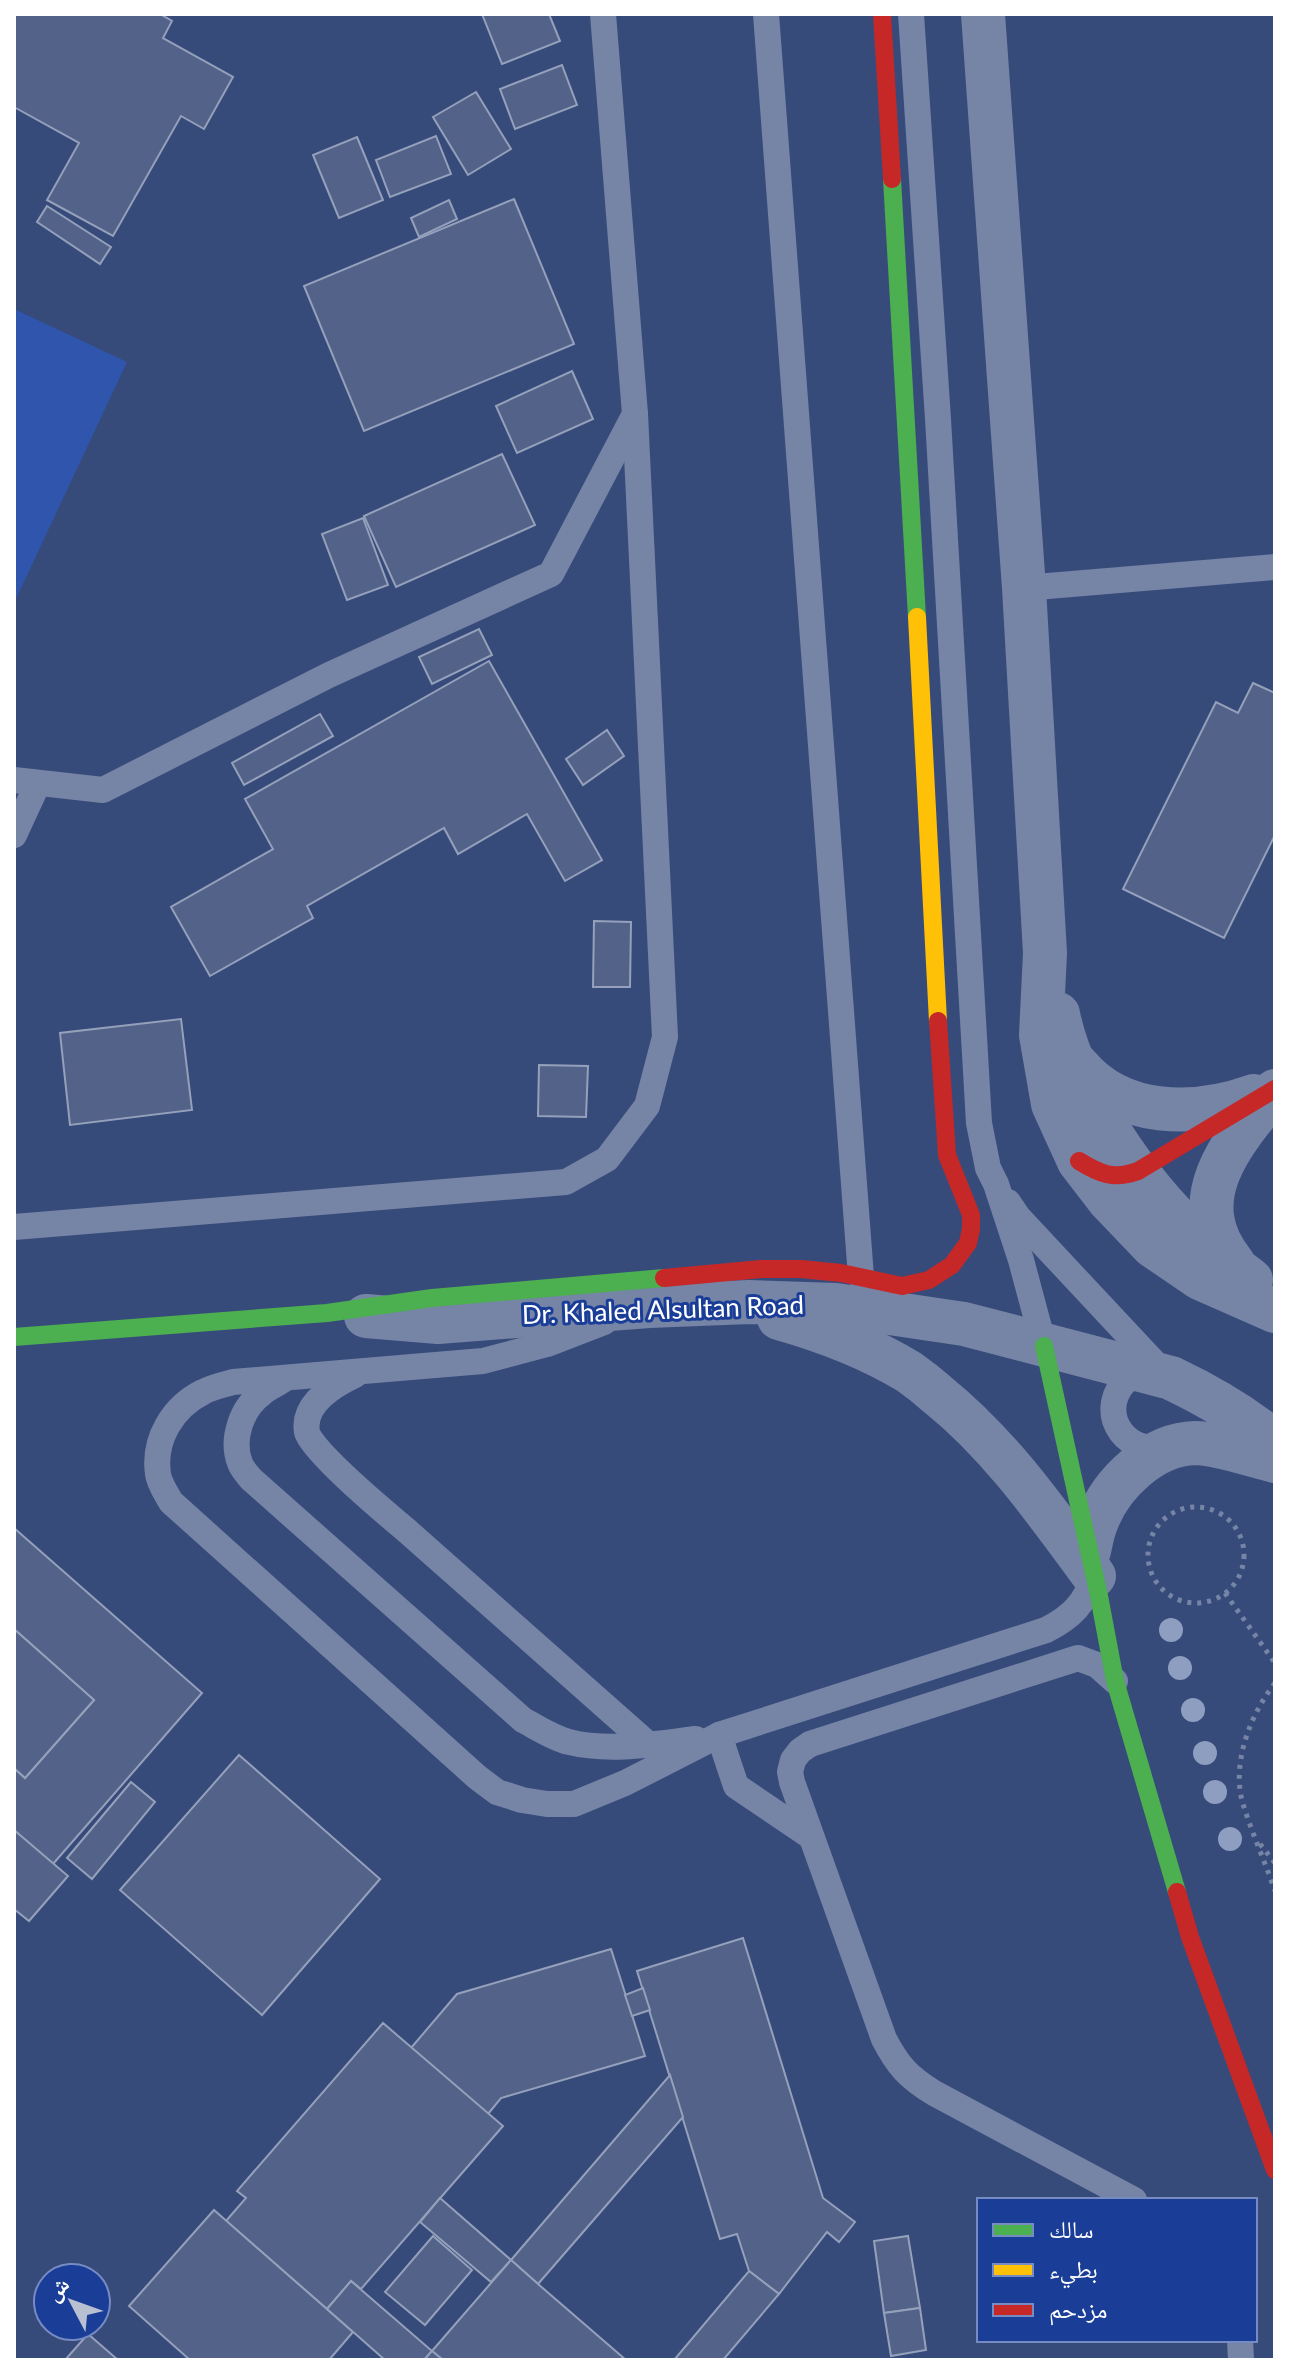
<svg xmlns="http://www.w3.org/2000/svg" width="1289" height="2374" font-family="Lato,'Noto Naskh Arabic',sans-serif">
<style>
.green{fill:#2f55ad}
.building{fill:#526289;stroke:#95a0bb;stroke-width:2}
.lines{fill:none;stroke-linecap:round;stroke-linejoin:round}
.path{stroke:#7684a6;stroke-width:5;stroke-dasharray:4 6;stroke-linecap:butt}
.lane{stroke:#7684a6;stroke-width:26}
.street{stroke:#7684a6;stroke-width:44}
.fast{stroke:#4caf50;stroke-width:18}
.slow{stroke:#ffc107;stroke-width:18}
.jam{stroke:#c62828;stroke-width:18}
.tree{fill:#8e9ec1}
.labels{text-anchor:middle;stroke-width:6;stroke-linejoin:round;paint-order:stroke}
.street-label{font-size:26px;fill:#fff;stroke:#1a3e98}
</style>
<rect width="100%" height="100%" fill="#374b7b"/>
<polygon class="green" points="14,309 127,362 14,603"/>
<g class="building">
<polygon points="14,14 160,14 172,21 163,38 233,77 204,129 181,116 113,236 47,200 79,143 14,107"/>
<polygon points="482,14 549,14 560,41 502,64"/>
<polygon points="562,65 577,105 515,129 500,89"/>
<polygon points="476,92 511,149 468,175 433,117"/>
<polygon points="436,136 451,174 390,197 376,160"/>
<polygon points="357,137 383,200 339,218 313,155"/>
<polygon points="514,199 574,344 364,431 304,286"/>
<polygon points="449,200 457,219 419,237 411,218"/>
<polygon points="47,206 111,247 100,264 37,222"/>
<polygon points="572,371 593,419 517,453 496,406"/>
<polygon points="502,454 535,525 396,587 364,516"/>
<polygon points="363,518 388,585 347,600 322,534"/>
<polygon points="479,629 492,655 432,684 419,657"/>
<polygon points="489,661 602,860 565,881 527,814 458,854 444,828 307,906 313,918 210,976 171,907 273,849 245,799"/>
<polygon points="1253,683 1275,693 1275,835 1224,938 1123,889 1216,702 1238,713"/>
<polygon points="320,714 333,736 244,785 232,763"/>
<polygon points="607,730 624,756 583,785 566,759"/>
<polygon points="594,921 631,922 630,987 593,987"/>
<polygon points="181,1019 192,1110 70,1125 60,1033"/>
<polygon points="539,1065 588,1066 586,1117 538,1116"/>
<polygon points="14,1528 202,1693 53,1864 14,1830 14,1768 25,1778 94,1700 14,1629"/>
<polygon points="14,1629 94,1700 25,1778 14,1768"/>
<polygon points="239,1755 380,1879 262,2015 120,1890"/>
<polygon points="131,1782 155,1802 92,1879 67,1858"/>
<polygon points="14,1830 68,1876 29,1921 14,1909"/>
<polygon points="743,1938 823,2198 855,2222 839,2242 827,2232 779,2294 749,2271 737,2234 720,2239 637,1971"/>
<polygon points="611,1949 645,2056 501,2098 488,2114 411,2048 457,1994"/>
<polygon points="643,1988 650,2010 632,2016 625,1995"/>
<polygon points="383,2023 503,2126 361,2289 351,2281 327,2309 226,2221 246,2198 237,2191"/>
<polygon points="670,2075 683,2117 538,2284 511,2260"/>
<polygon points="440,2198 511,2260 491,2282 420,2222"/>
<polygon points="214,2210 353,2332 329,2360 190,2360 129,2306"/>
<polygon points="433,2236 472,2270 425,2325 385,2292"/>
<polygon points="908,2236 920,2308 884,2313 874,2241"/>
<polygon points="511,2260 538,2284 626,2360 443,2360 432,2351"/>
<polygon points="749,2271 779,2294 723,2360 674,2360"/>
<polygon points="351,2281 432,2351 424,2360 385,2360 327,2309"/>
<polygon points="920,2308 926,2350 891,2356 884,2313"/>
<polygon points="88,2334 118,2360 65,2360"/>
<polygon points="432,2351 443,2360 424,2360"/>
</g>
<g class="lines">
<g class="path">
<circle cx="1196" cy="1555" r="48"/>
<polyline points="1225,1593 1275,1663"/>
<path d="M1275,1683C1250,1715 1231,1764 1243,1804C1252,1833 1265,1862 1275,1891"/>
<polyline points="1260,1844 1275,1863"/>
</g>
<g class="lane">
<polyline points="766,14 861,1277"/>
<polyline points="911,14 938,419 979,1123 988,1168 996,1184 1021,1260 1044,1346"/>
<polyline points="1024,588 1275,567"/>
<polyline points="14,780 103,790 329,675 551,574 635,414"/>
<polyline points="14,835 38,783"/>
<polyline points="1008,1202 1018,1217 1162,1371"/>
<polyline points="14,1227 566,1182 607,1159 647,1106 665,1037 635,414 603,14"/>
<path d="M604,1322L547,1344L483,1361L233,1382C223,1385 212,1387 203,1392C173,1407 153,1439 158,1474C159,1483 166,1493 171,1502L477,1777L497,1792L522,1800L547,1804H574L625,1783L719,1735L1046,1630C1072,1617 1085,1603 1094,1576"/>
<path d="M1145,1370C1140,1373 1133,1375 1128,1379C1096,1406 1120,1456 1165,1447"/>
<path d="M355,1375C334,1385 302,1404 307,1432C310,1450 388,1515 406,1530C487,1602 568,1674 649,1745"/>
<path d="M283,1380C276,1385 267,1388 261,1394C241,1409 231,1440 240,1463C242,1469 247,1474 251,1479L523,1720C538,1728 553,1738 569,1742C609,1752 655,1744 696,1739"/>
<path d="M1115,1681L1097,1665L1078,1658L810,1744L800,1751L793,1760L790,1772L792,1782L884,2039C898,2066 908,2077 934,2093L1134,2200"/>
<polyline points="719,1735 736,1786 810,1836"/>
<polyline points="1240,2340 1241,2360"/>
</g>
<g class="street">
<polyline points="983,14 1024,588 1045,953 1041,1035 1053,1104 1079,1161 1109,1200 1153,1246 1200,1278 1275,1311"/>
<path d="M1058,1014C1073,1090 1140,1186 1197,1238C1213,1253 1233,1266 1251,1280"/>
<path d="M1078,1066C1121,1118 1195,1117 1254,1096"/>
<path d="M1233,1263C1182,1199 1232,1142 1275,1091"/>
<path d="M366,1316L438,1322L649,1306L749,1302L836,1305L964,1324L1171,1378C1209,1396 1243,1416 1275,1442"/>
<path d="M779,1318C825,1331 868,1347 909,1372C919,1379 929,1387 938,1395C1001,1446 1046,1511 1094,1576"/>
<path d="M1089,1551C1091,1541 1093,1530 1097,1521C1112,1482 1153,1444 1195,1443C1217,1443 1253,1456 1275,1461"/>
</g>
<g class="fast">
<polyline points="892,179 917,617"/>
<polyline points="14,1337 327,1313 432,1298 664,1278"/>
<polyline points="1044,1346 1099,1596 1115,1681 1177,1892"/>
</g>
<polyline class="slow" points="917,617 938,1021"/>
<g class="jam">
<polyline points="882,14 892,179"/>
<path d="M1079,1161C1100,1174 1114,1180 1138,1171L1275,1089"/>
<polyline points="664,1278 761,1269 801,1269 841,1273 902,1286 929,1280 952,1265 968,1243 971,1229 971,1215 947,1155 938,1021"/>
<polyline points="1177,1892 1190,1937 1275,2170"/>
</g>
</g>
<g class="tree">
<circle cx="1171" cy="1630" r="12"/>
<circle cx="1180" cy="1668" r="12"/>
<circle cx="1193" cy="1710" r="12"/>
<circle cx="1205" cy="1753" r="12"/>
<circle cx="1215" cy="1792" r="12"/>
<circle cx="1230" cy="1839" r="12"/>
</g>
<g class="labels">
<g class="street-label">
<text transform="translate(663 1310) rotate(-2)" y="9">Dr. Khaled Alsultan Road</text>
</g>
</g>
<rect width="1289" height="2374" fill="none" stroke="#ffffff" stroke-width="32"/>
<rect x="977" y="2198" width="280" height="144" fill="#1a3e98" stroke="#768bc1" stroke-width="2"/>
<rect x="993" y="2224" width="40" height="12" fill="#4caf50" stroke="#768bc1" stroke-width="2"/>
<text x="1049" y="2238" font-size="24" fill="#ffffff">سالك</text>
<rect x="993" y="2264" width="40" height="12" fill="#ffc107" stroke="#768bc1" stroke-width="2"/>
<text x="1049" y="2278" font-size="24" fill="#ffffff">بطيء</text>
<rect x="993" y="2304" width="40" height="12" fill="#c62828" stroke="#768bc1" stroke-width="2"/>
<text x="1049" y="2318" font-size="24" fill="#ffffff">مزدحم</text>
<g transform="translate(72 2302) rotate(311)"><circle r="38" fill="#1a3e98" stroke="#768bc1" stroke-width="2"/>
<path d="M0-6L14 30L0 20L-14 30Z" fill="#b9c0d1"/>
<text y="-12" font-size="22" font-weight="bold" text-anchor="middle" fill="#ffffff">ش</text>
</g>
</svg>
